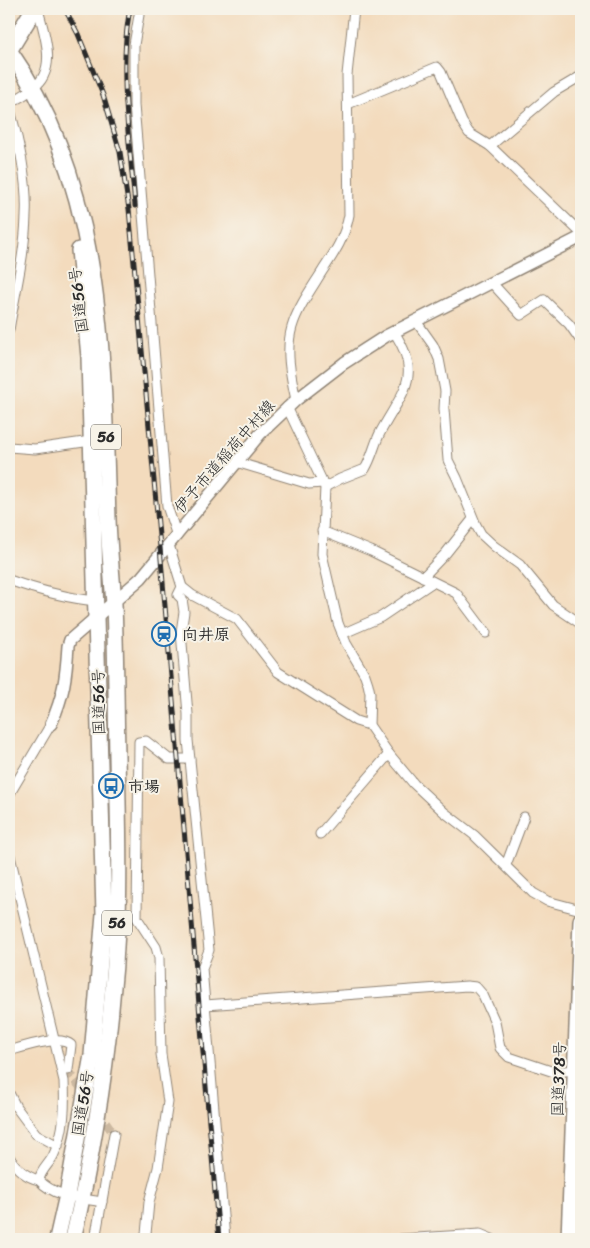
<svg xmlns="http://www.w3.org/2000/svg" width="590" height="1248" font-family="Sriracha,'Klee One',sans-serif">
<style>
.lines{fill:none;stroke-linecap:round;stroke-linejoin:round}
.minor-tunnel{stroke:#cbb8a0;stroke-width:9;stroke-dasharray:9 4.5;stroke-linecap:butt}
.minor-casing{stroke:#8f8374;stroke-width:11}
.tertiary-casing{stroke:#8f8374;stroke-width:14}
.trunk-casing{stroke:#8f8374;stroke-width:18}
.motorway-casing{stroke:#8f8374;stroke-width:19}
.minor{stroke:#fff;stroke-width:9}
.tertiary{stroke:#fff;stroke-width:11}
.trunk{stroke:#fff;stroke-width:15}
.motorway{stroke:#fff;stroke-width:16}
.rail-casing{stroke:#2b2b2b;stroke-width:5}
.rail{stroke:#f7f3e8;stroke-width:3;stroke-dasharray:9;stroke-linecap:butt}
.labels{text-anchor:middle;stroke-width:4;stroke-linejoin:round;paint-order:stroke}
.shield{fill:#f7f3e8;stroke:#686764;stroke-width:1}
.shield-label{font-size:15px;font-weight:bold;fill:#2b2b2b}
.street-label{font-size:16px;fill:#2b2b2b;stroke:#f7f3e8}
.poi-label{font-size:16px;font-weight:bold;fill:#2b2b2b;stroke:#f7f3e8;text-anchor:start}
</style>
<rect width="100%" height="100%" fill="#f7f3e8"/>
<filter id="ink" filterUnits="userSpaceOnUse"><feTurbulence type="fractalNoise" baseFrequency=".02" numOctaves="2"/><feDisplacementMap in="SourceGraphic" scale="10" xChannelSelector="R" yChannelSelector="G"/><feConvolveMatrix kernelMatrix="1 2 1 2 8 2 1 2 1" color-interpolation-filters="sRGB"/></filter>
<filter id="wash" filterUnits="userSpaceOnUse"><feTurbulence type="fractalNoise" baseFrequency=".0096" numOctaves="4" result="noise"/><feDisplacementMap in="SourceGraphic" scale="20" xChannelSelector="R" yChannelSelector="G"/><feGaussianBlur stdDeviation="1.12" result="paint"/><feColorMatrix in="noise" values="0 0 0 0 0 0 0 0 0 0 0 0 0 0 0 0 0 1.4 0 .05"/><feComposite in="paint" operator="in"/></filter>
<g filter="url(#wash)">
<rect width="100%" height="100%" fill="#f3dbbd"/>
</g>
<g filter="url(#ink)">
<g class="lines">
<g class="minor-tunnel">
<polyline points="68,1070 86,1095"/>
<polyline points="98,1111 114,1134"/>
</g>
<defs>
<g id="minor">
<polyline points="140,9 134,45 134,105 167,506 177,536"/>
<path d="M9,103C17,99 25,95 32,89C59,70 44,34 38,9"/>
<polyline points="348,104 437,67 441,72 462,122 469,133 490,146 581,233"/>
<path d="M9,107C19,141 28,180 26,216C25,254 15,293 9,330"/>
<polyline points="490,146 554,92 581,76"/>
<polyline points="9,158 17,139"/>
<polyline points="492,283 521,315 544,300 569,324 581,341"/>
<polyline points="416,321 433,345 439,359 445,391 444,409 448,460 457,478 476,525 481,534 494,546 520,565 553,605 581,624"/>
<path d="M296,400C291,377 285,351 292,327C298,307 312,288 323,270C335,252 345,237 349,215L347,75L354,9"/>
<polyline points="287,407 325,487 322,554 338,623 346,643 365,675 368,684 370,693 369,725 389,754 414,784 444,812 474,835 533,893 547,901 581,910"/>
<polyline points="9,447 35,449 91,441"/>
<polyline points="236,462 309,484 323,483"/>
<path d="M325,487L340,479L365,469C372,458 374,445 380,433C401,393 424,377 394,332"/>
<polyline points="322,531 371,551 456,593 486,633"/>
<polyline points="169,545 182,587 192,595 237,619 278,672 356,721 369,725"/>
<polyline points="423,577 446,553 473,519"/>
<path d="M9,580C37,590 67,598 96,601"/>
<polyline points="182,587 178,595 182,599 184,612 181,632 188,714 188,740 209,950 202,968 225,1239"/>
<polyline points="342,634 381,617 433,582"/>
<polyline points="9,795 51,724"/>
<polyline points="320,834 389,754"/>
<path d="M9,852L64,1081C65,1105 65,1132 54,1154C50,1164 41,1169 39,1180C54,1197 80,1198 102,1202"/>
<polyline points="506,865 524,817"/>
<polyline points="205,1005 467,986 476,987 483,995 495,1022 500,1048 509,1057 554,1072 575,1070"/>
<path d="M9,1051C23,1047 60,1034 71,1045L68,1070"/>
<polyline points="9,1093 16,1107 36,1134 58,1146"/>
<path d="M9,1157C16,1168 26,1177 39,1180"/>
<polyline points="97,1239 96,1234 114,1134"/>
<polyline points="144,1239 146,1234 149,1202 158,1168 168,1102 161,1054 159,958 156,947 137,918 139,742 146,741 169,759 190,759"/>
<polyline points="401,1239 480,1234 492,1239"/>
</g>
<path id="tertiary" d="M51,724C64,695 66,677 68,646L70,640L141,578L260,434L296,400L344,363L386,336L581,237"/>
<g id="trunk">
<path d="M9,50C105,187 103,359 108,519C109,547 112,576 114,604C116,655 116,705 117,756C118,808 120,862 118,914C113,1024 98,1132 73,1239"/>
<polyline points="57,1239 67,1195 92,1055 104,914 89,357 79,250"/>
<polyline points="569,1239 581,920"/>
</g>
<polyline id="motorway" points="9,50 34,9"/>
</defs>
<use href="#minor" class="minor-casing"/>
<use href="#tertiary" class="tertiary-casing"/>
<use href="#trunk" class="trunk-casing"/>
<use href="#motorway" class="motorway-casing"/>
<use href="#minor" class="minor"/>
<use href="#tertiary" class="tertiary"/>
<use href="#trunk" class="trunk"/>
<use href="#motorway" class="motorway"/>
<defs>
<g id="rail">
<polyline points="65,9 78,34 103,95 120,152 129,209 158,524 219,1239"/>
<path d="M130,9C118,69 130,145 135,206"/>
</g>
</defs>
<use href="#rail" class="rail-casing"/>
<use href="#rail" class="rail"/>
</g>
</g>
<defs>
<symbol id="station-ring" viewBox="-11 -11 22 22"><circle r="9.5" fill="#f7f3e8" stroke="#1f6fb2" stroke-width="1.5"/><path d="M-3-6H3Q5-6 5-4V2Q5 4 3 4L4.5 6H3L1.5 4h-3L-3 6H-4.5L-3 4Q-5 4-5 2V-4Q-5-6-3-6ZM-3.5-4v3h7v-3ZM-3.5 1v1.5H-2V1ZM2 1v1.5H3.5V1Z" fill="#1f6fb2"/></symbol>
<symbol id="bus-ring" viewBox="-11 -11 22 22"><circle r="9.5" fill="#f7f3e8" stroke="#1f6fb2" stroke-width="1.5"/><path d="M-5-6H5V4H4V6H2V4H-2V6H-4V4H-5ZM-3.5-4V0h7V-4ZM-3.5 1.2v1.5H-2V1.2ZM2 1.2v1.5H3.5V1.2Z" fill="#1f6fb2"/></symbol>
</defs>
<g fill-rule="evenodd">
<use href="#station-ring" x="150" y="620" width="28" height="28"/>
<use href="#bus-ring" x="97" y="772" width="28" height="28"/>
</g>
<g class="labels">
<g class="shield">
<rect x="91" y="424.5" width="30" height="25" rx="4"/>
<rect x="102" y="910.5" width="30" height="25" rx="4"/>
</g>
<g class="shield-label">
<text x="106" y="442">56</text>
<text x="117" y="928">56</text>
</g>
<g class="street-label">
<text transform="translate(78 300) rotate(-97)" y="6">国道56号</text>
<text transform="translate(224 456) rotate(-49)" y="6">伊予市道稲荷中村線</text>
<text transform="translate(98 702) rotate(-91)" y="6">国道56号</text>
<text transform="translate(558 1079) rotate(-88)" y="6">国道378号</text>
<text transform="translate(82 1103) rotate(-81)" y="6">国道56号</text>
</g>
<g class="poi-label">
<text x="182" y="640">向井原</text>
<text x="128" y="792">市場</text>
</g>
</g>
<rect width="590" height="1248" fill="none" stroke="#f7f3e8" stroke-width="30"/>
</svg>
